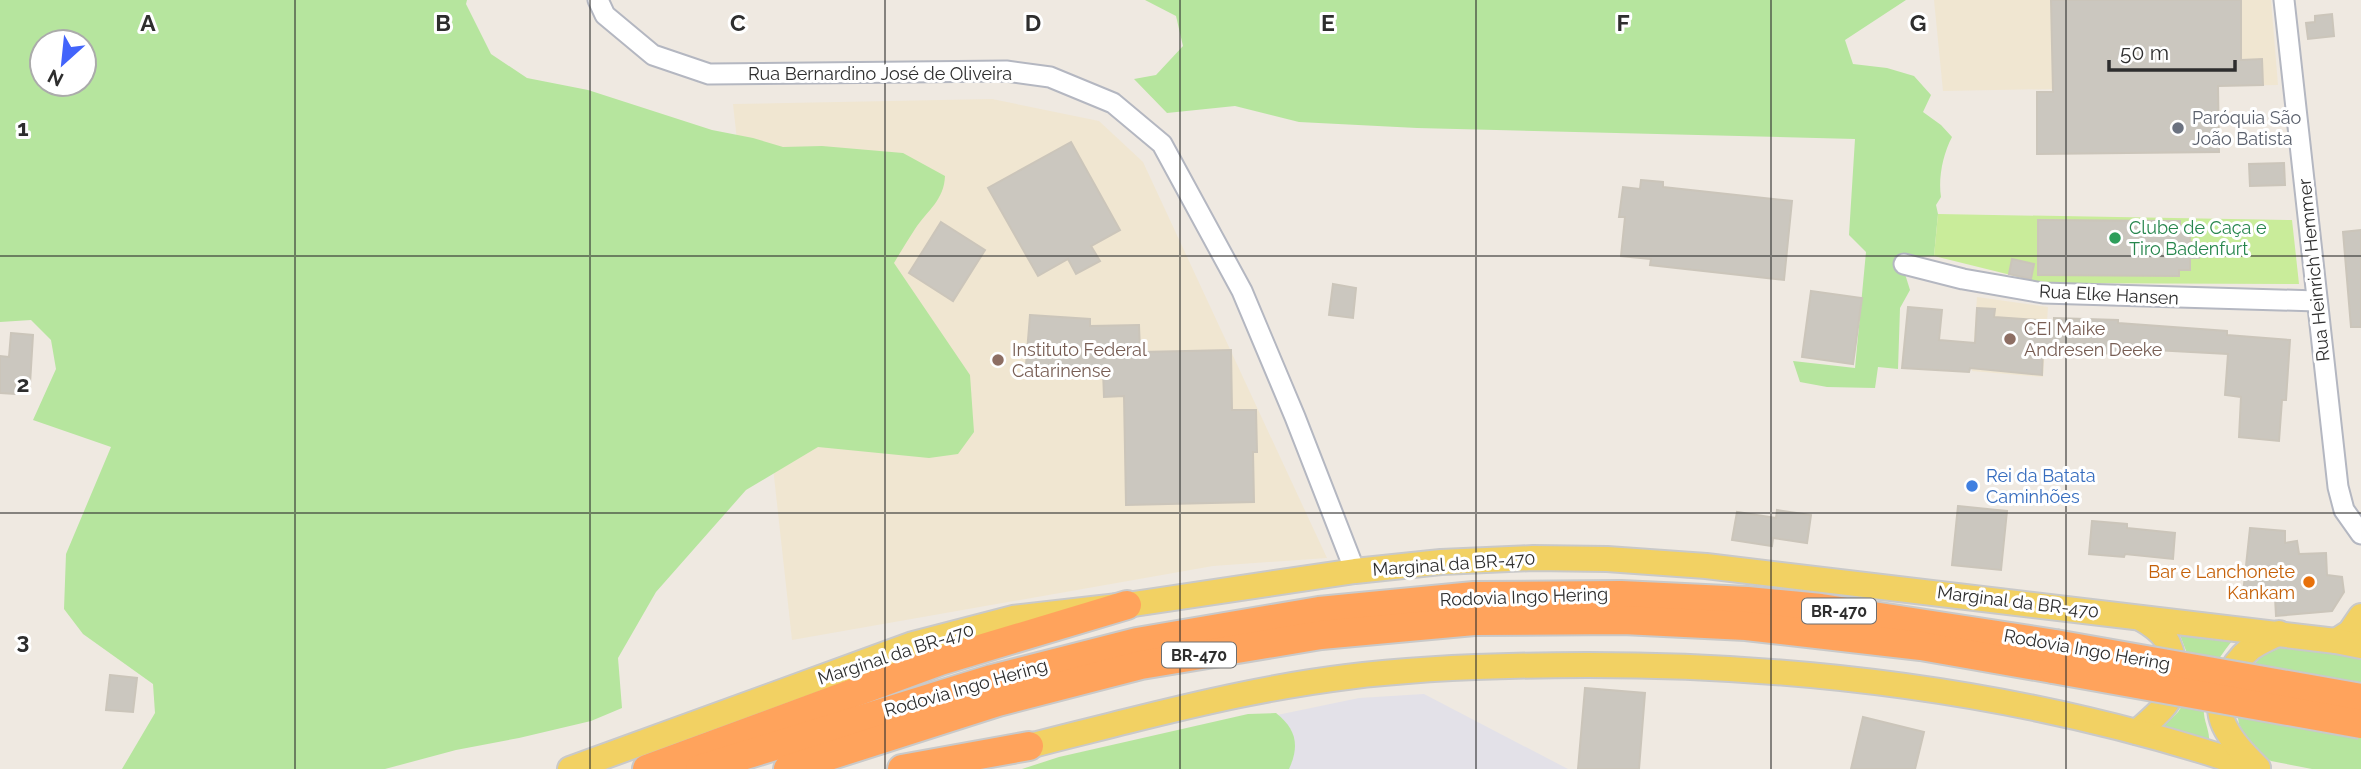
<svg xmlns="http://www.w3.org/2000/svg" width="2361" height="769" font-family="Raleway,sans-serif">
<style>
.industrial{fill:#e3e1e8}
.education{fill:#f0e6d1}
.green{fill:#b6e59e;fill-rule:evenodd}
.pitch{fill:#c9ec9a}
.building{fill:#cbc7bf;stroke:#cbc5ba;stroke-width:2}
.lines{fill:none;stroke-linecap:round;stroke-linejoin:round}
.minor-casing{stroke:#b4b7c1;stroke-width:23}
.major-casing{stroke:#c9c9c9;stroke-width:28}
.highway-casing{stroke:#c9c9c9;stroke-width:32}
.minor{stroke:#fff;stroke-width:19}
.major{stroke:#f2d163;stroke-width:24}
.highway{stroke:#ffa35c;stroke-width:28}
.highway-bridge-casing{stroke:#c9c9c9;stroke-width:32;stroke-linecap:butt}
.highway-bridge{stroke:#ffa35c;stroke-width:28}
.grid{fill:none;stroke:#2e2e2e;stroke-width:2;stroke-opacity:0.55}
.worship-dot{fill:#6b7280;stroke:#fff;stroke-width:2.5}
.leisure-dot{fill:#2e9e5b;stroke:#fff;stroke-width:2.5}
.education-dot{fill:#8d6e63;stroke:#fff;stroke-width:2.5}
.shop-dot{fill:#3f7fe0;stroke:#fff;stroke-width:2.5}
.food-dot{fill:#e8710a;stroke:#fff;stroke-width:2.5}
.labels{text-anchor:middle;stroke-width:6;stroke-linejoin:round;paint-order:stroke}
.shield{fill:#fff;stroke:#6d6d6d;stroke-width:2}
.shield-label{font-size:16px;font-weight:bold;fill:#2e2e2e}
.street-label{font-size:18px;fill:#2e2e2e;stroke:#fff}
.worship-label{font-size:18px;fill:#5b616d;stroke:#fff;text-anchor:start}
.leisure-label{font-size:18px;fill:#27864d;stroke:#fff;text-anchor:start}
.education-label{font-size:18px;fill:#785e54;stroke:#fff;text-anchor:start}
.shop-label{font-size:18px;fill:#366cbe;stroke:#fff;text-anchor:start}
.food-label{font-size:18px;fill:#c56008;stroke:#fff;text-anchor:end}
.grid-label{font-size:23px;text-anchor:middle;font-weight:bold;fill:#2e2e2e;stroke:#fff;stroke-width:6;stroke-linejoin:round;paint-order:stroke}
</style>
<rect width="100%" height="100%" fill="#efe9e1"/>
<polygon class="industrial" points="1424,694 1568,769 1071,769 1220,727 1359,698"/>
<g class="education">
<polygon points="1934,0 2271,0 2278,85 1943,91"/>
<polygon points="992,99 1099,121 1143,162 1327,558 1213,566 792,640 733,104"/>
<polygon points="1977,297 2048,307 2043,377 1972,371"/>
</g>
<g class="green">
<path d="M0,0H467L466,4L491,54L527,78L588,90L712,130L753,138L783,147L822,146L903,153L945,176C944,200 928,210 915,229C908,240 901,251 894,263L970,375L974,432L958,454L929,458L818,447L746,490L656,592L618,658L622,708L591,721L519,738L456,750L385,769H122L155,713L153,684L83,634L64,609L66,554L111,447L33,420L56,369L51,340L31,320L0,322ZM42,42H84V84H42Z"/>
<path d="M1145,0H1906L1845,40L1853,64L1887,68L1914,76L1931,95L1923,112L1941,125L1952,137C1943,154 1938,178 1941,197L1936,205L1938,214L1934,256L1906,257L1905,274L1910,290L1900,308L1898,369L1878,367L1875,388L1827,387L1800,382L1793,361L1855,368L1866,252L1849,235L1855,139L1417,128L1299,122L1235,106L1167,113L1134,79L1156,75L1183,46L1176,16Z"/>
<path d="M2180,635L2232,641C2215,662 2201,686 2204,714C2205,724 2210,732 2209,742L2162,728L2178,712L2185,701L2188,656Z"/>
<polygon points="2298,646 2361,657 2361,769 2312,769 2271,761 2251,748 2239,724 2236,707 2247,672 2262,656 2279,648"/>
<path d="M1276,713C1296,729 1300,745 1289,769H1022L1059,757L1248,714Z"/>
</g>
<polygon class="pitch" points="1938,214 2292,220 2299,284 2043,283 1934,256"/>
<g class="building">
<polygon points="2051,0 2241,0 2241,60 2262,59 2263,85 2218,86 2219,152 2037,154 2037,92 2053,92"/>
<polygon points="2332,14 2334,36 2308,39 2306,23 2315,22 2315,16"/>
<polygon points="1071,142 1120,230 1091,246 1100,261 1076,274 1068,259 1038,276 988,188"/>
<polygon points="2284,163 2285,185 2250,186 2249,164"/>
<polygon points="1641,180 1663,182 1663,187 1792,201 1784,280 1650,265 1651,259 1621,256 1625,217 1619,217 1623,187 1640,189"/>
<polygon points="2038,220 2180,221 2180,226 2190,226 2190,242 2199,242 2199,258 2190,258 2190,270 2179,270 2179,276 2038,275"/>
<polygon points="941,222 985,250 953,301 909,273"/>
<polygon points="2361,230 2361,327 2351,327 2343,232"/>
<polygon points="2012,259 2034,264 2031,279 2009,274"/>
<polygon points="1333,284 1356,288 1353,318 1329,315"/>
<polygon points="1811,291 1862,298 1853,364 1802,357"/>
<polygon points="1908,307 1942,310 1939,340 1975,343 1977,308 1995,309 1994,317 2054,321 2054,318 2118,320 2118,323 2227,331 2227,335 2290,340 2286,400 2282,400 2279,441 2239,437 2241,397 2225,395 2228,354 2117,348 2116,354 2043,350 2042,375 1970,368 1969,372 1902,368"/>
<polygon points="1030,315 1090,319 1090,326 1139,325 1140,352 1231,350 1232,410 1256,410 1257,452 1253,452 1254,502 1126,505 1124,396 1104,397 1103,371 1026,365"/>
<polygon points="11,333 33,335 30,384 15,383 15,394 0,393 0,356 9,357"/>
<polygon points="1958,506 2007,511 2001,570 1952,565"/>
<polygon points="1777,510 1811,515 1807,543 1773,538 1772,546 1732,540 1737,512 1776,518"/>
<polygon points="2092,521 2127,524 2127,528 2175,533 2173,559 2125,554 2124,557 2089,554"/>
<polygon points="2250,528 2285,531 2285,543 2297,541 2299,554 2326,553 2327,575 2342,577 2344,592 2332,611 2276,616 2275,597 2243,594"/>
<polygon points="110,675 137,678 133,712 106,710"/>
<polygon points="1585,688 1645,693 1639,769 1578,769"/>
<polygon points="1863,717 1924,732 1915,769 1851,769"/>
</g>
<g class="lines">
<defs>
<g id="minor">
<polyline points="598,0 605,15 653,55 709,74 1006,71 1050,77 1113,103 1162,144 1242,291 1295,417 1355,571"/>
<polyline points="2284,0 2338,487 2344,510 2361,534"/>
<polyline points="1904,264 1963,279 2043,293 2317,301"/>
</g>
<g id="major">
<polyline points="2336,641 2350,632 2361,616"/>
<path d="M2137,732C2150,720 2167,708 2173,691C2176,684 2175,676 2174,669C2172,641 2164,632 2140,618"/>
<path d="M1011,751C1050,740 1089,731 1128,721C1200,703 1273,686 1347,677C1427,667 1507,665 1588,665C1814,665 2043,695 2258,769"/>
<path d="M2258,768C2245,755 2232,742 2224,725C2212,699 2230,665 2251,648C2259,642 2270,638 2279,633"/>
<polyline points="570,769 913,644 1013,618 1127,605 1355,571 1441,562 1533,558 1607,559 1706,566 2336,641 2361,646"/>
</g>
<g id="highway">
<polyline points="647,769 940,661 1127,605"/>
<polyline points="700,769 992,679 1137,642 1319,611 1474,596 1621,595 1747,601 1821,608 2055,644"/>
<polyline points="788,769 998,702 1141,665 1321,635 1474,621 1623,620 1746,626 1921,646 2053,669"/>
<polyline points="902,769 1029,746"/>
</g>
</defs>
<use href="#minor" class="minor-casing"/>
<use href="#major" class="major-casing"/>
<use href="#highway" class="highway-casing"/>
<use href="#minor" class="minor"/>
<use href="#major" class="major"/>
<use href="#highway" class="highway"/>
<defs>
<g id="highway-bridge">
<polyline points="2055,644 2361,698"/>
<polyline points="2053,669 2361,724"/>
</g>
</defs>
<use href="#highway-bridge" class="highway-bridge-casing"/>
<use href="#highway-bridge" class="highway-bridge"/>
</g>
<path class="grid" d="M295,0V769M590,0V769M885,0V769M1180,0V769M1476,0V769M1771,0V769M2066,0V769M0,256H2361M0,513H2361"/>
<circle class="worship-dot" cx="2178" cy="128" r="7"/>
<circle class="leisure-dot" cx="2115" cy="238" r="7"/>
<g class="education-dot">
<circle cx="2010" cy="339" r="7"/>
<circle cx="998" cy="360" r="7"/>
</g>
<circle class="shop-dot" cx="1972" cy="486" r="7"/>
<circle class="food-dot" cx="2309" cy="582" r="7"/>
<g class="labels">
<g class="shield">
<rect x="1802" y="598.5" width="74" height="25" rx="5"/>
<rect x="1162" y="642.5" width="74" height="25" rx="5"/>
</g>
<g class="shield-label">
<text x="1839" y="617">BR-470</text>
<text x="1199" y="661">BR-470</text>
</g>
<g class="street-label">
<text x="880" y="80">Rua Bernardino José de Oliveira</text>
<text transform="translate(2314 270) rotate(-96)" y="6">Rua Heinrich Hemmer</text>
<text transform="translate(2109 295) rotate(3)" y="6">Rua Elke Hansen</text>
<text transform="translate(1454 564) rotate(-4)" y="6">Marginal da BR-470</text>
<text transform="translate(1524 597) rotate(-2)" y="6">Rodovia Ingo Hering</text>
<text transform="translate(2018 602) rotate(7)" y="6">Marginal da BR-470</text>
<text transform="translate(2087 650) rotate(10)" y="6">Rodovia Ingo Hering</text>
<text transform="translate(896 654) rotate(-18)" y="6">Marginal da BR-470</text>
<text transform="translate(966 688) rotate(-16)" y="6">Rodovia Ingo Hering</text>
</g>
<g class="worship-label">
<text x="2192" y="124">Paróquia São<tspan x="2192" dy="21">João Batista</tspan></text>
</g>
<g class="leisure-label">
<text x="2129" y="234">Clube de Caça e<tspan x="2129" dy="21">Tiro Badenfurt</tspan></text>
</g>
<g class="education-label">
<text x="2024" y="335">CEI Maike<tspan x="2024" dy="21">Andresen Deeke</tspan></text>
<text x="1012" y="356">Instituto Federal<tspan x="1012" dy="21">Catarinense</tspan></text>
</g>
<g class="shop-label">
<text x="1986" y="482">Rei da Batata<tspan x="1986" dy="21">Caminhões</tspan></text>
</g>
<g class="food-label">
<text x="2295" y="578">Bar e Lanchonete<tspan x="2295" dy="21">Kankam</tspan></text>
</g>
</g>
<g class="grid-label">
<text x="148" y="31">A</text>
<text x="443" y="31">B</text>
<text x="738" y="31">C</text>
<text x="1033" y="31">D</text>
<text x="1328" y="31">E</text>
<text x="1623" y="31">F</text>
<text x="1918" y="31">G</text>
<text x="23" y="136">1</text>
<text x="23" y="392">2</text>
<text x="23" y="649">3</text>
</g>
<g transform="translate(63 63) rotate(207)"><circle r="33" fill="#ffffff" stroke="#ababab" stroke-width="2"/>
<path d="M0-5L12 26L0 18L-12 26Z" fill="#4264fb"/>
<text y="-10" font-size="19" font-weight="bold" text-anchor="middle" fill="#2e2e2e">N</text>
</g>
<path d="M2109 60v10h126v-10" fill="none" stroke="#2e2e2e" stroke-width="3.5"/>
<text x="2120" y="60" font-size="21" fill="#2e2e2e" stroke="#ffffff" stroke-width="5" paint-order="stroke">50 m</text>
</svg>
